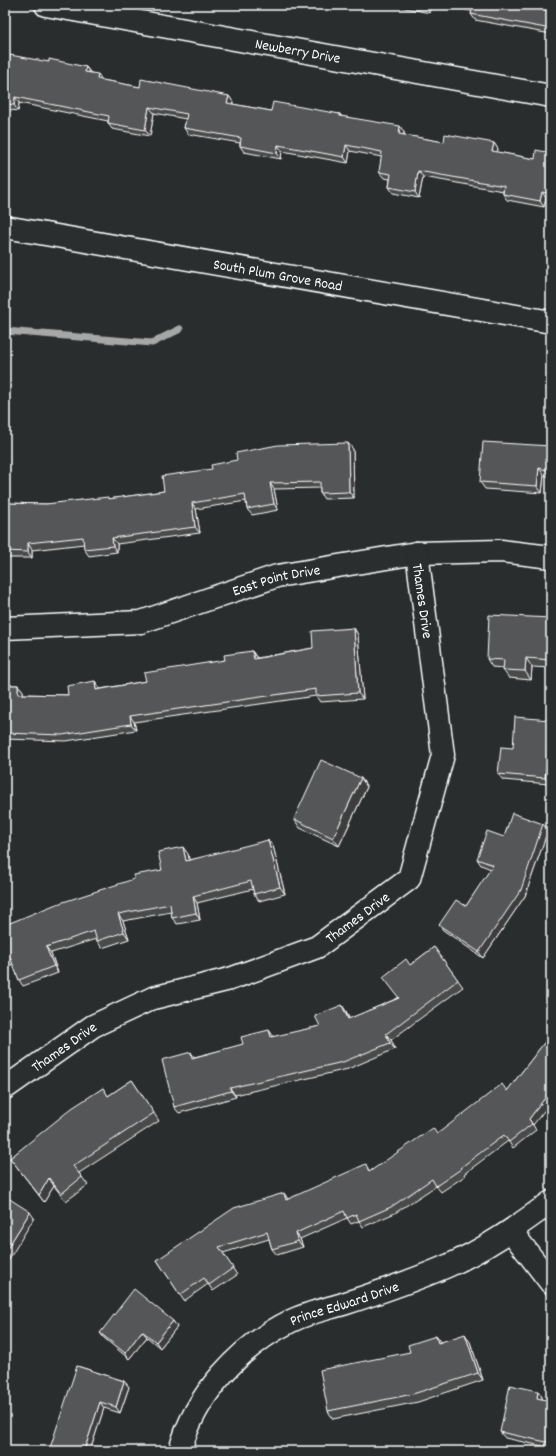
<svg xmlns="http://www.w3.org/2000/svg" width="556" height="1456" font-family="Dekko,sans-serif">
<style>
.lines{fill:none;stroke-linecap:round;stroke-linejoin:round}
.stream{stroke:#a6a7a7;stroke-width:7}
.street-casing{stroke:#fff;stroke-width:25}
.secondary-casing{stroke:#fff;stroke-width:25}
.street{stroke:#2a2d2e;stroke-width:22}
.secondary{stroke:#2a2d2e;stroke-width:22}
.wall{fill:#494b4c;stroke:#fff}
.shaded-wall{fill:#3c3d3e;stroke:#fff}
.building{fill:#555758;stroke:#fff}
.labels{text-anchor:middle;stroke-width:3.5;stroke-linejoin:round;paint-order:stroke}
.street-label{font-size:15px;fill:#fff;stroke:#2a2d2e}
</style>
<rect width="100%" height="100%" fill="#2a2d2e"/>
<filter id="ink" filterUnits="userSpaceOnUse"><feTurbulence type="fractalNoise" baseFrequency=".025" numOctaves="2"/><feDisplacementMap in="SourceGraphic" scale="8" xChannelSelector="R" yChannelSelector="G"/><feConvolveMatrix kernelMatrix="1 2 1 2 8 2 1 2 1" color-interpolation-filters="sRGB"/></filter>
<g filter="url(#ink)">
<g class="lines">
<polyline class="stream" points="5,331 152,343 180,329"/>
<defs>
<g id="street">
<path id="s1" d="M46,5L551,96"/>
<path id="s2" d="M5,628L141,622L277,576L417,553L501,551L551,557"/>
<path id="s3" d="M5,1088L93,1026L153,998L230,979L317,947L409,879L443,755L417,553"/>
<polyline points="511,1231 551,1283"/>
<path id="s4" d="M180,1451C194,1396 240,1346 291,1321C307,1313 326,1309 343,1304C377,1293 412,1281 445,1267C483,1251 518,1226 551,1202"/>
</g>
<g id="secondary">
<path id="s5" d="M5,227L551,322"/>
</g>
</defs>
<use href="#street" class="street-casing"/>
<use href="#secondary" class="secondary-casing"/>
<use href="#street" class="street"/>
<use href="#secondary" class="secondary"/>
</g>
<g class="wall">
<polygon points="390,5 432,5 430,13"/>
<polygon points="436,5 551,5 551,34 475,20 471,14 472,11"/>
<polygon points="5,62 8,63 49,62 86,67 90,72 102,80 140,87 229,96 233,102 232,104 271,111 340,114 341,116 404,132 404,135 444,142 494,143 498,149 497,152 535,159 551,153 551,199 546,198 544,207 507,200 503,194 503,191 423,177 419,198 393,193 389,187 390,179 384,178 379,172 382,157 350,151 348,163 282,151 281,159 244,152 240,146 240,143 188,134 184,128 186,119 154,113 150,136 112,129 108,123 108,121 19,103 18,111 5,109"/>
<polygon points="551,446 551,477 544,475 542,493 485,489 480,482"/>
<polygon points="353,449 354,498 324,499 320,493 320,488 274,489 278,510 252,515 247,509 246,501 196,509 200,533 117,544 117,552 89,556 84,549 84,544 32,550 32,558 5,558 5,503 46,504 109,499 164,491"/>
<polygon points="551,618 551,668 532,667 531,680 509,678 503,670 503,668 492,667 487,659"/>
<polygon points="354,628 358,635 363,699 320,702 316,696 134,722 136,730 66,741 5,739 5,685 18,685 23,691 23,694 68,695 95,681 99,688 100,689 146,681 225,660 252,651 257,658 313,648"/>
<polygon points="551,722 551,764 549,784 503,780 498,774 513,748"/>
<polygon points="361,778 367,787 339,846 300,828 294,819"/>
<polygon points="543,824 548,830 525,896 483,958 443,930 439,925 466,906 491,869 481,865 477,859 504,837"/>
<polygon points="273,846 285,894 259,901 254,894 253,889 197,903 200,920 177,924 172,918 171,912 123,921 129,939 102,948 97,941 96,939 51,953 58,973 23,986 19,980 13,964 5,967 5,925 162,870 188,854 189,860"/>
<polygon points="434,947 463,987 391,1040 395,1049 348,1069 235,1095 236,1097 179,1113 174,1107 191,1052 194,1057 320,1026 346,1011 349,1019 398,998 410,965"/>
<polygon points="551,1034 533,1125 536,1130 513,1148 508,1141 464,1174 465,1176 441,1192 436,1186 395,1213 363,1227 359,1221 351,1224 347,1218 300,1239 303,1247 277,1255 272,1249 269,1239 223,1253 237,1275 213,1291 208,1284 184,1301 157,1260 288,1199 371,1171 437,1134 507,1091"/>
<polygon points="132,1080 159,1121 79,1173 88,1185 66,1201 54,1186 44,1202 10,1158 103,1088 108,1096"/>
<polygon points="173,1321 177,1327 160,1348 147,1337 129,1359 104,1338 100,1333"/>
<polygon points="436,1336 440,1342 470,1342 483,1380 418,1402 333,1419 328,1411 410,1352"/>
<polygon points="77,1366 124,1381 129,1387 120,1413 104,1408 90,1451"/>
<polygon points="538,1391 542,1397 542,1400 551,1401 551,1448 505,1438 500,1432"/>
</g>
<g class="shaded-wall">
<polygon points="427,5 432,5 430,13 426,7"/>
<polygon points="86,67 90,73 85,72"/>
<polygon points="98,74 102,80 101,85 97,79"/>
<polygon points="229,96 233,102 232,109 227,103"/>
<polygon points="15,97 19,103 18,111 14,105"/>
<polygon points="149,107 154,113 150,136 145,130"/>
<polygon points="400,126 404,132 403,140 399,134"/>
<polygon points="494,143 498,149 496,157 492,151"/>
<polygon points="278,145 282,151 281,159 277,153"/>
<polygon points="346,145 350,151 348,163 344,157"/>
<polygon points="418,171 423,177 419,198 415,192"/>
<polygon points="542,192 546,198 544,207 540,201"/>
<polygon points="348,443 353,449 354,498 349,492"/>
<polygon points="539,468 544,475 542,493 537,486"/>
<polygon points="270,483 274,489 278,510 274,504"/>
<polygon points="192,503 196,509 200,533 195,527"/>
<polygon points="112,538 117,544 117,552 113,546"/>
<polygon points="28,543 32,550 32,558 28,552"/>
<polygon points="354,628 358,635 363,699 358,693"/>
<polygon points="252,651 256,657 258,665 254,659"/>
<polygon points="526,658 532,667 531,680 525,671"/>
<polygon points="95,681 99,688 101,696 96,690"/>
<polygon points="18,685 23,691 23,700 18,694"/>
<polygon points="130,716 134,722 136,730 131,724"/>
<polygon points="550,720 551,722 551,764 549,784 545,778"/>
<polygon points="361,778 367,787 339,846 333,838"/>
<polygon points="543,824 548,830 525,896 483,958 479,952"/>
<polygon points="268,840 273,846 285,894 280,887"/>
<polygon points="183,847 188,854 191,868 186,861"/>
<polygon points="193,896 197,903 200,920 196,913"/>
<polygon points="118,914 123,921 129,939 124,932"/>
<polygon points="46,947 51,953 58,973 54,966"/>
<polygon points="342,1005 346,1011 352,1026 348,1019"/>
<polygon points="269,1030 274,1037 271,1037"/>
<polygon points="386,1034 391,1040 395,1049 390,1043"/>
<polygon points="230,1088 235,1095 236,1097 231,1091"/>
<polygon points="551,1090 551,1102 533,1125 529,1119"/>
<polygon points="49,1178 54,1186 44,1202 39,1195"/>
<polygon points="284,1193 288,1199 286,1200"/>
<polygon points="30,1212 34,1218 5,1266 5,1252"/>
<polygon points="296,1233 300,1239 303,1247 298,1241"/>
<polygon points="173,1321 177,1327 160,1348 156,1342"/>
<polygon points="142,1331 147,1337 129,1359 125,1353"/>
<polygon points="465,1334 470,1342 483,1380 478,1373"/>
<polygon points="436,1336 441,1343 438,1343"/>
<polygon points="124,1381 129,1387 120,1413 116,1407"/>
<polygon points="538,1391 542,1397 541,1404 537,1398"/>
<polygon points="100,1402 104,1408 90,1451 84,1451"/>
</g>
<g class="building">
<polygon points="417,5 427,5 426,7"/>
<polygon points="465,5 551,5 551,29 471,14 473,6"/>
<polygon points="10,55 49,62 49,59 86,67 85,72 98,74 97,79 140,87 141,79 229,96 227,103 271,111 273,102 340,114 340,116 400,126 399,134 444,142 445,134 494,143 492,151 535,159 536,150 551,153 551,194 542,192 540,201 503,194 504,186 418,171 415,192 389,187 391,174 379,172 382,152 346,145 344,157 278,145 277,153 240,146 241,138 184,128 187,114 149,107 145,130 108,123 109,116 15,97 14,105 5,104 5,62 8,63"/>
<polygon points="483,442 551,446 551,471 539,468 537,486 480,482"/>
<polygon points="348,443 349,492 320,493 320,482 270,483 274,504 247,509 245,494 192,503 195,527 112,538 113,546 84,549 83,537 28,543 28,552 5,551 5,503 46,504 108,497 108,499 164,491 162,476 212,469 211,465 237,460 236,453 278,445"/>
<polygon points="489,615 551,618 551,660 526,658 525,671 503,670 504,660 487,659"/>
<polygon points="354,628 358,693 316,696 316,689 130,716 131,724 62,735 5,733 5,685 18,685 18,694 68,695 67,686 95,681 96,690 146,681 144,673 225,660 224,655 252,651 254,659 313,648 312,631"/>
<polygon points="515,717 550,720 545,778 498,774 501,747 513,748"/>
<polygon points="321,760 361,778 333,838 294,819"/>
<polygon points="512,813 543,824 521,890 479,952 439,925 456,900 466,906 493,865 477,859 487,831 504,837"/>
<polygon points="268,840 280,887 254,894 251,881 193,896 196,913 172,918 170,904 118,914 124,932 97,941 94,931 46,947 54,966 19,980 10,957 5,958 5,925 54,905 134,879 134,875 162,870 158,852 183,847 186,861"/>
<polygon points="434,947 458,980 386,1034 390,1043 343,1062 230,1088 231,1091 174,1107 162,1060 191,1052 192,1058 243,1044 241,1037 269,1030 271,1037 320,1026 315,1016 342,1005 348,1019 399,998 383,977 406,959 410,965"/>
<polygon points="551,1034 551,1090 529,1119 532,1124 509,1142 504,1135 460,1168 461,1169 436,1186 432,1179 391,1207 359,1221 356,1214 347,1218 344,1211 296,1233 298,1241 272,1249 267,1232 219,1247 233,1268 209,1285 204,1278 180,1295 157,1260 234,1208 284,1193 286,1200 366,1164 369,1172 433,1128 437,1134 502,1084 507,1091"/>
<polygon points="132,1080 154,1113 73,1166 82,1177 61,1194 49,1178 39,1195 10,1158 72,1108 103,1088 108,1096"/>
<polygon points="5,1196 30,1212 5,1252"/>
<polygon points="134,1289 173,1321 156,1342 142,1331 125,1353 100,1333"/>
<polygon points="465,1334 478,1373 413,1394 328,1411 320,1370 410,1352 408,1345 436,1336 438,1343"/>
<polygon points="77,1366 124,1381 116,1407 100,1402 84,1451 49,1451"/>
<polygon points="510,1385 538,1391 537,1398 551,1401 551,1443 500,1432"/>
</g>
</g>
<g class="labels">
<g class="street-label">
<text dy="5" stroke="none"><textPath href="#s1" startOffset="256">Newberry Drive</textPath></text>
<text dy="5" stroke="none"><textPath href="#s5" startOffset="277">South Plum Grove Road</textPath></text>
<text dy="5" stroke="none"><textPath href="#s2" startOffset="278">East Point Drive</textPath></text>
<text transform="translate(423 601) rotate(82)" y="5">Thames Drive</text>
<text dy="5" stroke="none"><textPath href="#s3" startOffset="396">Thames Drive</textPath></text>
<text dy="5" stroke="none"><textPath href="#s3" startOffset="72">Thames Drive</textPath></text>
<text dy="5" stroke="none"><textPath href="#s4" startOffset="232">Prince Edward Drive</textPath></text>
</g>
</g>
<rect width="556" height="1456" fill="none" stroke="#2a2d2e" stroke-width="20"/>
<rect x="10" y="10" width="536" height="1436" fill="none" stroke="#fff" stroke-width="1.5" filter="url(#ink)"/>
</svg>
